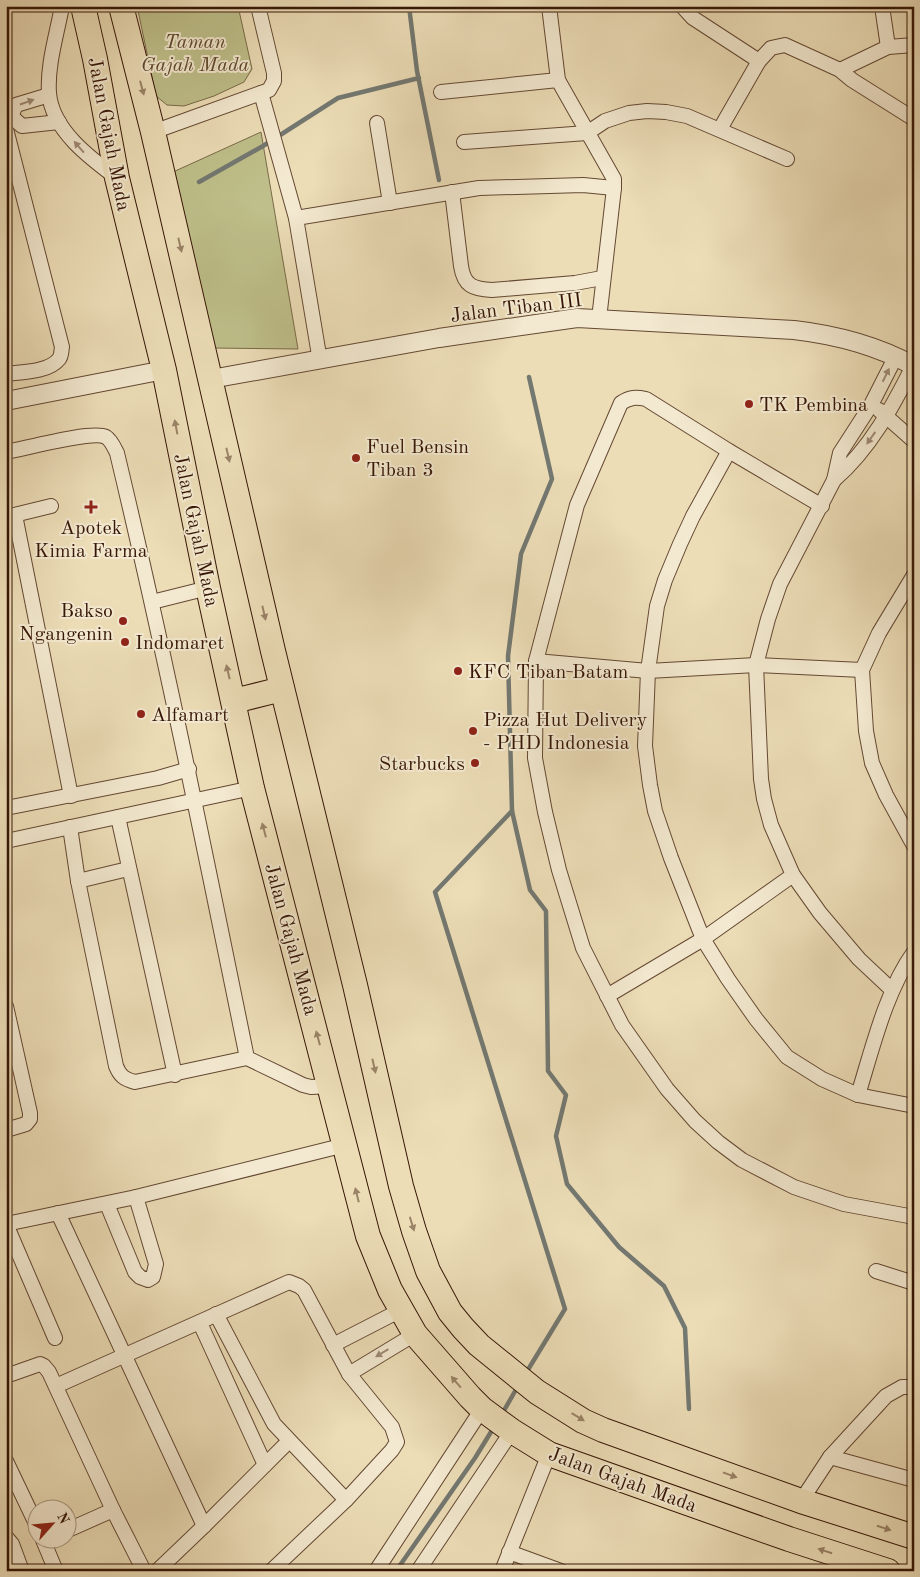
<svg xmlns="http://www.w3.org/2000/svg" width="920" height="1577" font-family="'Old Standard TT',serif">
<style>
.park{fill:#bebf8a;stroke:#7a6a48}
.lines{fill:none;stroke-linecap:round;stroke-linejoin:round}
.stream{stroke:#737871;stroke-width:4.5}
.minor-casing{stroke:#644832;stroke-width:16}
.tertiary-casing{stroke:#644832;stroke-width:20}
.trunk-casing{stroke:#361606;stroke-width:26}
.minor{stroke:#f3e9d0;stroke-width:14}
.tertiary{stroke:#f3e9d0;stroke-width:18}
.trunk{stroke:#ecddb7;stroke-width:24}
.oneway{fill:#9a8367}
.oneway2{fill:#9e8a75}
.poi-dot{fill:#8f2418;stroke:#f3e9d0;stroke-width:2}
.labels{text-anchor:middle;stroke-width:4;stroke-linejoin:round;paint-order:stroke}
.park-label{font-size:20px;font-style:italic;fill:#5f492e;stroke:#f3e9d0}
.street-label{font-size:20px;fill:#361606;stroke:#f3e9d0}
.poi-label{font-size:20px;fill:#361606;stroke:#f3e9d0;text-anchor:start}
</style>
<rect width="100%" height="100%" fill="#ecddb7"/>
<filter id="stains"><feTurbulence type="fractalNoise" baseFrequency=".004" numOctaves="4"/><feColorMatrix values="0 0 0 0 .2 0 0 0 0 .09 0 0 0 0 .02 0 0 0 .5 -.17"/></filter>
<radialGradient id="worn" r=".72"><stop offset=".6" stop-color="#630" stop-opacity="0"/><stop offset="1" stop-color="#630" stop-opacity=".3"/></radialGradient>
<g class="park">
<polygon points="137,6 238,6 252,69 244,82 214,96 184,106 167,105 156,96"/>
<polygon points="261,132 298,349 211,348 173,172"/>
</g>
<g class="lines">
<g class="stream">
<polyline points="409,6 417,71 439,180"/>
<polyline points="199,182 263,146 338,98 419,78"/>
<polyline points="529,377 552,479 521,554 508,656 512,811 530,890 546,911 548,1071 566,1095 556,1136 567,1184 619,1247 664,1286 685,1328 689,1409"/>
<polyline points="512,811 435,892 565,1309 526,1373"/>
<polyline points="502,1414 518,1386"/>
<polyline points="396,1571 475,1458 494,1427"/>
</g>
<defs>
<g id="minor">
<path d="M62,6C57,34 47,65 49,93C52,130 90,158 117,178"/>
<polyline points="549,6 558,80 614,179 614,188 599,319"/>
<polyline points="682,6 693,18 759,61"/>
<polyline points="882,6 888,47"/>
<polyline points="840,70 888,47 914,45"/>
<polyline points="441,92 558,80"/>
<polyline points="261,93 296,218 320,361"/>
<polyline points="11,116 22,126 59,122"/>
<polyline points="11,116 16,105 49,95"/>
<polyline points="377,123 390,203"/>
<path d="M6,129L62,347C61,351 62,355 59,359C49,372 22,372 6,374"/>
<polyline points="720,129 759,61 771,48 785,45 840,70 852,80 914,119"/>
<polyline points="153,132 269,90 274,81 274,73 258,6"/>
<polyline points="464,142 587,133 605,121 629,113 647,111 666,112 687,116 787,159"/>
<path d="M452,192L461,266C464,286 473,289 492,290L575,283L602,278"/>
<polyline points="296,218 479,188 583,185 614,188"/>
<polyline points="879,410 914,441"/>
<polyline points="729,451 693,516 680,544 665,580 657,606 648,671 645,746 650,785 655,811 671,858 703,939 728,979 756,1019 787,1057 822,1079 858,1095 914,1106"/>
<path d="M6,452C24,449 92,430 106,437C111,440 114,447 117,453C165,654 206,856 247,1058L303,1085L311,1087L330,1086"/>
<path d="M834,480C870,449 893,406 914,364"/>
<path d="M822,506L729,451L646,399C636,397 630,397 621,403L577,505L536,661L535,758L545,812L559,870L583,948L622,1025L667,1089L695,1121L718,1142L742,1160L794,1187L844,1204L914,1217"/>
<polyline points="15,515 71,796"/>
<polyline points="6,517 51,506"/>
<polyline points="914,575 879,633 862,670 866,731 872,763 886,795 914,846"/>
<polyline points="152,602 208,588"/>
<polyline points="536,661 648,671 756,665 862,670"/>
<polyline points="6,808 158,778 189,769"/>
<polyline points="118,817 175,1075"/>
<path d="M70,827L78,881L116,1066C120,1076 124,1079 135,1082L247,1058"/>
<polyline points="6,841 252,788"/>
<polyline points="78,881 128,869"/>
<polyline points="892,990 859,959 820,913 793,875 771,825 764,799 761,779 756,665 768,619 780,584 834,480 840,453 871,405 896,356"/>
<polyline points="607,996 703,939 793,875"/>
<polyline points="6,1006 30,1113 30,1119 26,1124 6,1130"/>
<path d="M858,1095C872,1050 886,990 914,952"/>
<polyline points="107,1204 135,1272 140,1277 148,1280 153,1277 156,1264 136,1197"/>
<polyline points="58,1213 204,1526"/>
<polyline points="6,1224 136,1197 345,1145"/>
<polyline points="6,1224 55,1338"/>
<polyline points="876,1271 914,1283"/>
<polyline points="216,1314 274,1424 346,1500"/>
<polyline points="200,1323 265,1465"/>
<polyline points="333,1345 401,1310"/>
<polyline points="349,1374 415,1334"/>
<polyline points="6,1376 40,1364 44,1366 49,1372 113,1510 144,1571"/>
<polyline points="56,1386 289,1282 299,1286 304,1290 349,1374 392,1427 397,1442 392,1450 346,1500 271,1571"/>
<polyline points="830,1457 886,1396 902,1387 914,1387"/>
<polyline points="6,1461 38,1528"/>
<polyline points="801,1501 830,1457 914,1480"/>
<polyline points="68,1530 113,1510"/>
<polyline points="6,1537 12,1544 22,1571"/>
<polyline points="43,1540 56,1571"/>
<polyline points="509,1552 561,1571"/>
<polyline points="157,1571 204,1526 289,1441"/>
<polyline points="376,1571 482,1409"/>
<polyline points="418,1571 512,1431"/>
<polyline points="502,1571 549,1454"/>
</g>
<g id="tertiary">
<path d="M211,379L439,338L577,318L794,330C837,335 876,345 914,366"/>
<polyline points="6,401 164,370"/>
</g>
<g id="trunk">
<polyline points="83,6 95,59 117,178 164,370 208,588 252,788 368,1236 390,1290 415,1334 470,1397 482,1409 512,1431 549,1454 789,1539 888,1571"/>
<polyline points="121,6 153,132 273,651 355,985 401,1186 414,1231 428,1271 450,1312 463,1328 479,1345 537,1392 583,1421 603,1430 801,1501 914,1537"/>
<polyline points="234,701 282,689"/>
</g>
</defs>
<use href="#minor" class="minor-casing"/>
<use href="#tertiary" class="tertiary-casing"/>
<use href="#trunk" class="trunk-casing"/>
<use href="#minor" class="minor"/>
<use href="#tertiary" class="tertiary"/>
<use href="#trunk" class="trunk"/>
</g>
<defs><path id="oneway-solid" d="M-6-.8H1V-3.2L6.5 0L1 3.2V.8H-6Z" transform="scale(1.25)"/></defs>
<g class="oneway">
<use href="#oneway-solid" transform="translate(142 88) rotate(75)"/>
<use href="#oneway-solid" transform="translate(180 245) rotate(77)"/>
<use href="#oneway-solid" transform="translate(176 427) rotate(-101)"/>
<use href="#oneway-solid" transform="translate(228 455) rotate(77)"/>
<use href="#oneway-solid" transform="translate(264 613) rotate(77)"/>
<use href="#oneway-solid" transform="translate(228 672) rotate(-103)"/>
<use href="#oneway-solid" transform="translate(264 830) rotate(-105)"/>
<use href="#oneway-solid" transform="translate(318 1038) rotate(-105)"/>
<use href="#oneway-solid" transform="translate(374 1066) rotate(77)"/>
<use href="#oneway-solid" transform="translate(357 1195) rotate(-104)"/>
<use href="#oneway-solid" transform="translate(412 1224) rotate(73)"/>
<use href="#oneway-solid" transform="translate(456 1382) rotate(-131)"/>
<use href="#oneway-solid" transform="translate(578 1417) rotate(31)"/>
<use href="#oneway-solid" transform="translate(730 1475) rotate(20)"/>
<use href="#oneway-solid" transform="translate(884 1528) rotate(18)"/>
<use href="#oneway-solid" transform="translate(825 1551) rotate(-162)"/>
</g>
<g class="oneway2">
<use href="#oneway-solid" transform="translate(27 102) rotate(-19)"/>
<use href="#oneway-solid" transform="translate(79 147) rotate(-131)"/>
<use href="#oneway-solid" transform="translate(886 375) rotate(-64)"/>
<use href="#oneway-solid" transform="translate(871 438) rotate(125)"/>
<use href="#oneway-solid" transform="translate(382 1353) rotate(149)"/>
</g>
<g class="poi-dot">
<circle cx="749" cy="404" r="5"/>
<circle cx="356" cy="458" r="5"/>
<path d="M88.5 499.5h5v5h5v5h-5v5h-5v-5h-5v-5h5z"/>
<circle cx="123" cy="621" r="5"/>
<circle cx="125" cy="642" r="5"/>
<circle cx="458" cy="671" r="5"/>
<circle cx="141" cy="714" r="5"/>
<circle cx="473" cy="731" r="5"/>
<circle cx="475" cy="763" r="5"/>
</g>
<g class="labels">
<g class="park-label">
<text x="195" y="48">Taman<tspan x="195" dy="23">Gajah Mada</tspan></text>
</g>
<g class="street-label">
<text transform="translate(110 134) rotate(79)" y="7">Jalan Gajah Mada</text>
<text transform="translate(516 307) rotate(-7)" y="7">Jalan Tiban III</text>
<text transform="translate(197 530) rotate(78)" y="7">Jalan Gajah Mada</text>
<text transform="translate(292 939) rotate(75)" y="7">Jalan Gajah Mada</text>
<text transform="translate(623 1479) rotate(20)" y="7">Jalan Gajah Mada</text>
</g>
<g class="poi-label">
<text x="759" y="411">TK Pembina</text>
<text x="366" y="453">Fuel Bensin<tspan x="366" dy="23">Tiban 3</tspan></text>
<text x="91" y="534" text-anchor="middle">Apotek<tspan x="91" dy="23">Kimia Farma</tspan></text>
<text x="113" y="617" text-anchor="end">Bakso<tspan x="113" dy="23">Ngangenin</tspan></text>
<text x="135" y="649">Indomaret</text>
<text x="468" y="678">KFC Tiban Batam</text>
<text x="151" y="721">Alfamart</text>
<text x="483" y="726">Pizza Hut Delivery<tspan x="483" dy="23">- PHD Indonesia</tspan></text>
<text x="465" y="770" text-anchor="end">Starbucks</text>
</g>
</g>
<rect width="920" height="1577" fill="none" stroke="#ecddb7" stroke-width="25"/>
<rect x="8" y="8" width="905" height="1562" fill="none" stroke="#361606" stroke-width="2.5"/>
<rect x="12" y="12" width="895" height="1552" fill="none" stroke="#361606"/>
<g transform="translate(52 1524) rotate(63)"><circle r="24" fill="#f3e9d0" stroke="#a7957f"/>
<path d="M0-4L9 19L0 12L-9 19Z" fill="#8f2418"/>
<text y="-8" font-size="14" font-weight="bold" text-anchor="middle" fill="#361606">N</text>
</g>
<rect width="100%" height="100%" filter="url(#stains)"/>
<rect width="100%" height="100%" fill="url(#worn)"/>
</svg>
